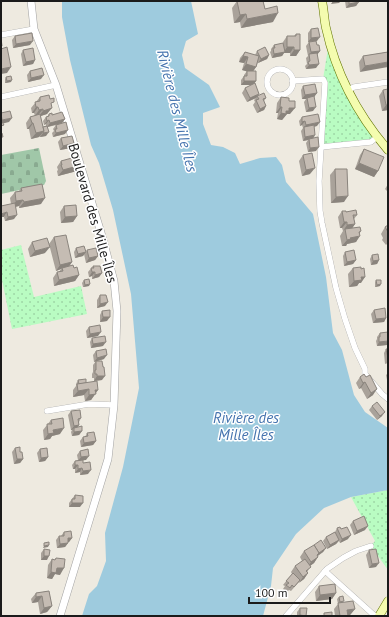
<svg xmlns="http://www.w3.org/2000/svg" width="389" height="617" font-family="'PT Sans',sans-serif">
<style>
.cemetery{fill:url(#cemetery-stones)}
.park{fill:url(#park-dots)}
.water{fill:#9ecbde}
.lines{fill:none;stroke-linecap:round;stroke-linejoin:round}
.minor-casing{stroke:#a2a2a2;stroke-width:6}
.tertiary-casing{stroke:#a2a2a2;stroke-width:8}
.secondary-casing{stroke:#617400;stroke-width:9}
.minor{stroke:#fff;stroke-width:5.5}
.tertiary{stroke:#fff;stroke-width:7}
.secondary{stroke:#f4fcaf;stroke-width:8}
.wall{fill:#a9a29a}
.shaded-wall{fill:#8a847d}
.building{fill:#c5bcb3;stroke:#8a847d}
.labels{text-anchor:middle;stroke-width:3;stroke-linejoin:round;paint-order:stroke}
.street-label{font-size:14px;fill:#1b1b1b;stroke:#fff}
.water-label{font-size:15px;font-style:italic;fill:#4473ae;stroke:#fff}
</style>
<defs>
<pattern id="cemetery-stones" width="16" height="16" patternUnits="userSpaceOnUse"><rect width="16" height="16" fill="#a0c7a8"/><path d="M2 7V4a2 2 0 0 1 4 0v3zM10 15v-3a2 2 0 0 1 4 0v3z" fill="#89aa90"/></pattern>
<pattern id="park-dots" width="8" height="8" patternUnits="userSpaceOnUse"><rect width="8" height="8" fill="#b9fcc2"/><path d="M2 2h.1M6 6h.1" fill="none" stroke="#9ed7a6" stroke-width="1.8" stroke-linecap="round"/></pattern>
</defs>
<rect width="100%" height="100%" fill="#eeeae0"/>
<polygon class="cemetery" points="39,148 46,181 44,185 1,194 1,155"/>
<g class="park">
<polygon points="330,36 350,90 380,136 368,141 321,147 323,79"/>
<polygon points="21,245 34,297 81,286 87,314 12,329 1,275 1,250"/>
<polygon points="388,490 388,570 371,546 375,541 351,497"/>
</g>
<polygon class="water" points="62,1 191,1 198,34 186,41 182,55 185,68 209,85 220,107 203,113 203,124 211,145 223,147 235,153 240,164 260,158 276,157 282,165 286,182 313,214 326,277 333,333 342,350 354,395 365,412 388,428 388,490 351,497 324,508 296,534 273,568 271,586 263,616 82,616 89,594 97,586 106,561 105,533 123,467 139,388 131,294 113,210 99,163 91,145 70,60 62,17"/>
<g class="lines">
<defs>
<g id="minor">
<polyline points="1,35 34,29"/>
<circle cx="280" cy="82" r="13"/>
<polyline points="292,81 323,79 325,83 321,147 319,181 320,211 322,223 336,288 345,319 355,348 365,369 365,374 382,394 388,399"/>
<polyline points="348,90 354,87 388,82"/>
<polyline points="1,97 56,85"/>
<polyline points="321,147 371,142 377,137"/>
<polyline points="47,411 89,404 114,405"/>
<polyline points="325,571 375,616"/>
<polyline points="286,616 327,569 343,558 356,551 371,546"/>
</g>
<polyline id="tertiary" points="31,1 34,29 56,85 102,236 114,281 117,311 114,405 108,459 60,616"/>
<g id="secondary">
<path d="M322,1C324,10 324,19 326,28C336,74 358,115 388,150"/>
<polyline points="379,616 388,601"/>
</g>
</defs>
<use href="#minor" class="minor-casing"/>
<use href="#tertiary" class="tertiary-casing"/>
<use href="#secondary" class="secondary-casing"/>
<use href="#minor" class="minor"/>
<use href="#tertiary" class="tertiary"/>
<use href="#secondary" class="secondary"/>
</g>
<g class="wall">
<polygon points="237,1 263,1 265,9 273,22 241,28 240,22 234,23 232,8"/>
<polygon points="345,1 359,1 356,6 346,8"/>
<polygon points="311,29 317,41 308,42 308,33"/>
<polygon points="296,34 300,50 296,56 290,56 290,53 284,53 282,56 272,58 270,52 271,51 271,49 274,45 283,44 283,42 287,36 294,36"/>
<polygon points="15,36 30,45 13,48 12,40"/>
<polygon points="309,42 317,45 320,51 317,54 316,68 306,69 305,66 307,64 306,58 308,56 306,46"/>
<polygon points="23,50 35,60 33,64 23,66 21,54"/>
<polygon points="257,51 269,55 267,59 258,63 258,62 256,67 253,71 256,81 254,84 257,90 257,96 266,98 264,101 266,106 264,110 257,113 253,105 255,102 254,100 256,98 247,102 242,93 245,88 252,85 241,85 241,80 244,76 244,75 247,71 242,70 244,63 239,62 240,58 245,52 255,55"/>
<polygon points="388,52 360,72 359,62 363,56"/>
<polygon points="30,71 41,79 28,82 27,75"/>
<polygon points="6,77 11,82 5,83 5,79"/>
<polygon points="303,86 317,93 314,97 313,111 306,112 304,102 306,99 302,99 301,90"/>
<polygon points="383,90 388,110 382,111 379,96"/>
<polygon points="40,97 51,106 47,114 40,116 43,127 46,126 46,124 44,125 43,121 46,117 47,117 49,114 52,115 65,119 62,123 65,134 53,137 52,133 54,131 53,129 56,125 48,127 46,136 40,137 40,136 39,137 31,139 29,129 27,129 26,123 30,117 35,116 34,113 32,113 31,108"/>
<polygon points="281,97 289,101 290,114 287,114 282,120 277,119 278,113 276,113 277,103"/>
<polygon points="302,117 317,126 314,127 313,138 316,151 308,152 306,143 308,140 303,141 301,131 303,128 302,125 300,126 299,121"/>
<polygon points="61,138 71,148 60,150 58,142"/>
<polygon points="364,149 378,171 374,177 355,169 360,155"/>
<polygon points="303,155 310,174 302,176 299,161"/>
<polygon points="61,161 81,165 77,171 58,176 57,171 58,170 57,167"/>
<polygon points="335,169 344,202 331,203 330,175"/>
<polygon points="388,184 388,192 385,189"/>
<polygon points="21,188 41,204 19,208 19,206 16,207 14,219 5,221 4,217 11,204 10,198 15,192 19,191"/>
<polygon points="64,206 77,216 73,222 61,223 60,212"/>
<polygon points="342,211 357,215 354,219 355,224 352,228 360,233 356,242 347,244 346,246 342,246 340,236 343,231 342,228 340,228 338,217"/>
<polygon points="388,225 388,243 386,245 382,240 383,238 381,234 385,227"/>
<polygon points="54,237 72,262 69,266 74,268 79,275 75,281 54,286 53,278 57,272 59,272 61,269 56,271 49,244"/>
<polygon points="32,242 45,253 30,257 28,249"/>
<polygon points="76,248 86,252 87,250 98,256 95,260 86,263 84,254 83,256 75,258 74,252"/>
<polygon points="345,252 356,260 353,264 344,266 343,256"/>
<polygon points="372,255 379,260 377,264 371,265 370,259"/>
<polygon points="93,266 102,273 99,277 92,279 92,276 89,277 88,272"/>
<polygon points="353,268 361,283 359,283 357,286 349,287 348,274"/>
<polygon points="84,280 89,286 83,287 82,283"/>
<polygon points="376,280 380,286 375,287 375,282"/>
<polygon points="100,295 105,306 97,308 97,300"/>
<polygon points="374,310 386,318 384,322 373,323 371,314"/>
<polygon points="102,311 107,321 100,322 100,315"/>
<polygon points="89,327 98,336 87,338 86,331"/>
<polygon points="380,333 387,345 377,346 376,341 377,339 377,337"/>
<polygon points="92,338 103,346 91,348 90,342"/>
<polygon points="386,349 388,349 388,363 385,364 384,353"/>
<polygon points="96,351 104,359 96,361 102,380 94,381 94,378 92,378 92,374 93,372 93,365 96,361 94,362 93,355"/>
<polygon points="388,373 388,380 387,380 386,375"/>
<polygon points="364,374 373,395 367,399 361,388 359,389 356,383 360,377"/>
<polygon points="78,380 86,383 96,393 91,400 85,401 84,395 73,397 73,390 76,386 76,384"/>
<polygon points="372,406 382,416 377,420 369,410"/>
<polygon points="71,411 81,418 79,422 79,425 78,427 82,431 79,435 72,436 71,432 72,430 71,430 68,415"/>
<polygon points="51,420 60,434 52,436 50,439 44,440 43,430"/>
<polygon points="87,433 96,441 93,445 81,447 80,441 83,437 85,437"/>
<polygon points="15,448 20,452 23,459 20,463 14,464 12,452"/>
<polygon points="40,449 48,457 45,461 39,462 37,453"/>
<polygon points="80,451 86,460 83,460 83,463 88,474 80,475 80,472 75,473 75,469 73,469 72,465 75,461 78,460 77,455"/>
<polygon points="75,495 80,507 69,507 69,503"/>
<polygon points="353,521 365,530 354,535 350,525"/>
<polygon points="337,528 348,539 340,543 339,541 336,544 327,549 323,541 326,537 335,532"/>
<polygon points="64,532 72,538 69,542 68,542 68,543 65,547 57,548 56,540 59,536 61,536"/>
<polygon points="326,548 323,552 318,556 314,563 310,566 307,573 308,573 304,579 298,583 291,591 289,590 287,592 283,589 285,586 283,585 292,574 291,572 295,566 302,561 300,557 304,551"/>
<polygon points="44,549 47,560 41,560 41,553"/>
<polygon points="369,550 376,567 369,568 366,555"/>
<polygon points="56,558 60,575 55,574 52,579 47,578 48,565 52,559 55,560"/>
<polygon points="319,586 336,593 332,599 316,601 315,592"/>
<polygon points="49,591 52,606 47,612 40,614 38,602 32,603 31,599 36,593"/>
<polygon points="339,597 343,603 355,609 350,615 348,615 348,616 335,616 334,609 338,604 337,599"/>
<polygon points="300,608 306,616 297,616 297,612"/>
</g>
<g class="shaded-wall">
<polygon points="333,1 341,1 339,3 331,4"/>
<polygon points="359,2 356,6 346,8 349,4"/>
<polygon points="278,13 273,22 241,28 247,19"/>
<polygon points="246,14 240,22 234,23 240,15"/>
<polygon points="320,37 317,41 308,42 311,38"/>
<polygon points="33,41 30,45 13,48 16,44"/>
<polygon points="287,47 294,47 290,53 284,53 282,56 272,58 274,54 284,52"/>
<polygon points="294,50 300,50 296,56 290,56"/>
<polygon points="320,51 317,55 309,55 311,52"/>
<polygon points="269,55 267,59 258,63 261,59"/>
<polygon points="243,56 248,57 244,63 239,62"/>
<polygon points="35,60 33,64 23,66 26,62"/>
<polygon points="388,62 388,67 360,72 365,66"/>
<polygon points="246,64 256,67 252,73 242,70"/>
<polygon points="319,64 316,68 306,69 309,65"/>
<polygon points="11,67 7,73 1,74 1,69"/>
<polygon points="44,75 41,79 28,82 31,78"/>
<polygon points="12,80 11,82 5,83 7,81"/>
<polygon points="244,81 256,81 253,85 241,85"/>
<polygon points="317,93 314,97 307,98 306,99 302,99 305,95"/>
<polygon points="259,94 256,98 247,102 250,98"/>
<polygon points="386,105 388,105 388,110 382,111"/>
<polygon points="266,106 264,110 257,113 260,109"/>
<polygon points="36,107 38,107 34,113 32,113"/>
<polygon points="280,107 282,107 278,113 276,113"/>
<polygon points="316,107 313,111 306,112 309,108"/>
<polygon points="52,108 47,114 38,117 43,111"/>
<polygon points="289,108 295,108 290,114 287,114 282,120 277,119 281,113 286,111"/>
<polygon points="43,109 38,115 35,116 39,110"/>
<polygon points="12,118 9,122 1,124 1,122 2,120"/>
<polygon points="65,119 62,123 47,127 50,123"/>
<polygon points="49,120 46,124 44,125 47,121"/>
<polygon points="305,121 302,125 300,126 302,122"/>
<polygon points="320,122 317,126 304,128 304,127 306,125"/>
<polygon points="32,123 33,123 29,129 27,129"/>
<polygon points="68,130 65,134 53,137 56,133"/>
<polygon points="44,131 39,137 31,139 36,133"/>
<polygon points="49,132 46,136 40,137 43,133"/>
<polygon points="315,135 313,139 309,139 308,140 303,141 305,137"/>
<polygon points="74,143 71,148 60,150 63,146"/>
<polygon points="319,147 316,151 308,152 310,148"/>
<polygon points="359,163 378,171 374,177 355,169"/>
<polygon points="81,165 77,171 58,176 63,170"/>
<polygon points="315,168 310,174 302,176 306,170"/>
<polygon points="348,196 344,202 331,203 336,197"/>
<polygon points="45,198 41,204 19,208 24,202"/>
<polygon points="23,200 19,206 12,207 16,201"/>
<polygon points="7,212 4,217 1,217 1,214"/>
<polygon points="17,215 14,219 5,221 8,217"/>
<polygon points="77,216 73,222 61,223 65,217"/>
<polygon points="344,222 347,222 342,228 340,228"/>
<polygon points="355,224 351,230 345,229 343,231 347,225"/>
<polygon points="361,231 357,237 360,236 356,242 347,244 346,246 342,246 347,240 359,232"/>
<polygon points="50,247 45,253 30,257 35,251"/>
<polygon points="86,252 83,256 75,258 78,254"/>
<polygon points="98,256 95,260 86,263 89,258"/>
<polygon points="356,260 353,264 344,266 347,262"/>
<polygon points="379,260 377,264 371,265 373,261"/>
<polygon points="72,262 68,268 62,268 61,269 56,271 60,265"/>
<polygon points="92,272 95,272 92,276 89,277"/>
<polygon points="102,273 99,277 92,279 95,275"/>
<polygon points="79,275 75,281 54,286 59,280"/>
<polygon points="361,277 365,277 361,283 359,283 357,286 349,287 354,281"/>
<polygon points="90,284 89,286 83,287 85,285"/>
<polygon points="381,284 380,286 375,287 377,285"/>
<polygon points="108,302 105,306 97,308 100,304"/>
<polygon points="103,317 110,317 107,321 100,322"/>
<polygon points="386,318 384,322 373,323 376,319"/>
<polygon points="101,332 98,336 87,338 90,334"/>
<polygon points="388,341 388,343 387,345 377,346 379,342"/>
<polygon points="106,342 103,346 91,348 93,344"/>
<polygon points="107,355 104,359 94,362 97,358"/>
<polygon points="97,376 105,376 102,380 94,381"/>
<polygon points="365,382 361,388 359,389 363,383"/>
<polygon points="89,389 84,395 73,397 78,391"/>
<polygon points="377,389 373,395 367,399 371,393"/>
<polygon points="95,390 98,390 91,400 85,401 89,395"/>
<polygon points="385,412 382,416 377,420 380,416"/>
<polygon points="79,425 76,429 74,428 72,430 71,430 74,426"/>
<polygon points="64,428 60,434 52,436 50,439 44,440 48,434 53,430"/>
<polygon points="82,431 79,435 72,436 74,432"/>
<polygon points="96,441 93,445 81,447 84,443"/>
<polygon points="89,456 86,460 78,461 81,457"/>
<polygon points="48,457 45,461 39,462 41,458"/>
<polygon points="17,459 23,459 20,463 14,464"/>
<polygon points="75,465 78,465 75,469 73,469"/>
<polygon points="82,468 80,472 75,473 78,469"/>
<polygon points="91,470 88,474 80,475 83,471"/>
<polygon points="72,503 83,503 80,507 69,507"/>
<polygon points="368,526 365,530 354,535 357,531"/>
<polygon points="351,535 348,539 340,543 342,539"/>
<polygon points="68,538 72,538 69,542 65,542"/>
<polygon points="339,540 336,544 327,549 330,545"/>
<polygon points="68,543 65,547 57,548 60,544"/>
<polygon points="49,545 48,547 43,548 44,546"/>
<polygon points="326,548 323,552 317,556 318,557 314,563 307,568 311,562 319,553"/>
<polygon points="44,556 49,556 47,560 41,560"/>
<polygon points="379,563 376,567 369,568 372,564"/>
<polygon points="57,568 64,568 60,575 55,574 52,579 47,578 51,572"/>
<polygon points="308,573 304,579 299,583 303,577"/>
<polygon points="336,593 332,599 316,601 320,595"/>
<polygon points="42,596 38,602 32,603 36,597"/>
<polygon points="52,606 47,612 40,614 44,608"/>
<polygon points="355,609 350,615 343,616 347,610"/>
</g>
<g class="building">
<polygon points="237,1 263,1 265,9 277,6 278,13 247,19 246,14 240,15"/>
<polygon points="349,1 359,1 359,2 349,4"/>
<polygon points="318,28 320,37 311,38 311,29"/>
<polygon points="32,33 33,41 16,44 15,36"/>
<polygon points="296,34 300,34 300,50 294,50 294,47 287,47 287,36 296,36"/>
<polygon points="1,38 2,46 1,47"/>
<polygon points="316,41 317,45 319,45 320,51 311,52 309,42"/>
<polygon points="283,43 285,52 274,54 273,48 275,48 274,45"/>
<polygon points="7,47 11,67 1,69 1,49"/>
<polygon points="265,47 269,55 261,59 257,51"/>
<polygon points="33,48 35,60 26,62 23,50"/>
<polygon points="245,52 259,56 256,67 246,64 248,57 243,56"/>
<polygon points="388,52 388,62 365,66 363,56"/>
<polygon points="317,53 319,64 309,65 308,62 310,61 309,54"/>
<polygon points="42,68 44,75 31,78 30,71"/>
<polygon points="247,71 256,71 256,81 244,81 244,76 247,76"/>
<polygon points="11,76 12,80 7,81 6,77"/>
<polygon points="255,83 259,94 250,98 245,88"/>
<polygon points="315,84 317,93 305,95 303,86"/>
<polygon points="388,89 388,105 386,105 383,90"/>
<polygon points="264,93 266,98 263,99 266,106 260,109 256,100 259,99 257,96"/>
<polygon points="49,95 50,99 54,98 54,102 51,103 52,108 43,111 43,109 39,110 38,107 36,107 35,102 40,101 40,97"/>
<polygon points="314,96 316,107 309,108 307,98"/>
<polygon points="281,97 289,98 289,101 295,101 295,108 289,108 289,111 286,111 286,114 281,113 282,107 280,107"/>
<polygon points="10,111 12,118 2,120 1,113"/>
<polygon points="62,112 65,119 50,123 49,120 47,121 46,117 49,116 49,114 52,113 52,115"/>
<polygon points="40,114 44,131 36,133 33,123 32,123 30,117"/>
<polygon points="318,114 320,122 306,125 305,121 302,122 302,117"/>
<polygon points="1,120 4,125 1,126"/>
<polygon points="66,122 68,130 56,133 55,129 57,129 56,125"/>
<polygon points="314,125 315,135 305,137 304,127"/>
<polygon points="47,126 49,132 43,133 44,131 43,127"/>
<polygon points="1,133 2,133 3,137 1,137"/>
<polygon points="72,136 74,143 63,146 61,138"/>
<polygon points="318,137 319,147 310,148 309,139"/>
<polygon points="364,149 384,157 378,171 359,163"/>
<polygon points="312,153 315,168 306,170 303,155"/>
<polygon points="79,156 81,165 63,170 61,165 62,165 61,161"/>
<polygon points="335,169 347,169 348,196 336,197"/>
<polygon points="42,184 45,198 24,202 23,200 16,201 15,192 22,191 21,188"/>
<polygon points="15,203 17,215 8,217 7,212 1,214 1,206"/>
<polygon points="76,205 77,216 65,217 64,206"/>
<polygon points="356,210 357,215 353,215 355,224 347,225 347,222 344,222 342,211 346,211 346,212"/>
<polygon points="388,225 388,232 385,227"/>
<polygon points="360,227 361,231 359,232 360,236 350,238 351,239 347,240 345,229"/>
<polygon points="66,235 72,262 60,265 54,237"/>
<polygon points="47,238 50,247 35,251 32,242"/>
<polygon points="84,246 86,252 78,254 76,248"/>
<polygon points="96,248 98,256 89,258 87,250"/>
<polygon points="354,250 356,260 347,262 345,252"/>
<polygon points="378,254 379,260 373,261 372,255"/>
<polygon points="73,265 74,268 77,267 79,275 59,280 57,272 63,271 62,268"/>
<polygon points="93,266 100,266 102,273 95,275 95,272 92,272 91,268 94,268"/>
<polygon points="361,267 361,269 364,268 365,277 361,277 362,280 354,281 353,268"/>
<polygon points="89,279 90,284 85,285 84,280"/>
<polygon points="376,280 381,280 381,284 377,285"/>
<polygon points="100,295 106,295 108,302 100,304"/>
<polygon points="385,308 386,318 376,319 374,310"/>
<polygon points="110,310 110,317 103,317 102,311"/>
<polygon points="100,325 101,332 90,334 89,327"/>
<polygon points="388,332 388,341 379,342 379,337 380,337 380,333"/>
<polygon points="105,336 106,342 93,344 92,338"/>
<polygon points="106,349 107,355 97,358 96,351"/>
<polygon points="386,349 388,349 388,358"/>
<polygon points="96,361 102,361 103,367 104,367 105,376 97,376 97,374 95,374 95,370 96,370"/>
<polygon points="364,374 366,377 370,375 377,389 371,393 365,382 363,383 360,377"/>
<polygon points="86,379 86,383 79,384 78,380"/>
<polygon points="97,381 98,390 95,390 96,394 89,395 89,389 78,391 77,384"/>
<polygon points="377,402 385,412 380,416 372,406"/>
<polygon points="80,410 81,418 78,419 79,425 74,426 71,411"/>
<polygon points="63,418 64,428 53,430 54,433 48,434 47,424 52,424 51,420"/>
<polygon points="82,426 82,431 74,432 74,428"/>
<polygon points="94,432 96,441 84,443 83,437 88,436 87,433"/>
<polygon points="20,447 20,452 22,452 23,459 17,459 15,448"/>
<polygon points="47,448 48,457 41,458 40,449"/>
<polygon points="88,449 89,456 81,457 80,451"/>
<polygon points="83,460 83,463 90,462 91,470 83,471 82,468 78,469 78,465 75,465 75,461"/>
<polygon points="75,495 83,496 83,503 72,503 72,499 75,499"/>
<polygon points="364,516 368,526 357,531 353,521"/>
<polygon points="340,527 341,529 347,527 351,535 342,539 337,528"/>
<polygon points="71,531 72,538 68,538 68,543 60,544 59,536 64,536 64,532"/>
<polygon points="335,532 339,540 330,545 326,537"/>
<polygon points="321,540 326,548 319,553 314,545"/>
<polygon points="49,542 49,545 44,546 44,543"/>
<polygon points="314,545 319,553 317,555 318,557 311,562 304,551"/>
<polygon points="44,549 50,550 49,556 44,556"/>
<polygon points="376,549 379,563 372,564 369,550"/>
<polygon points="56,558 65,559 64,568 57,568 56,573 51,572 52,559 55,560"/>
<polygon points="305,559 311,567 306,571 308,573 303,577 295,566"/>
<polygon points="293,573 300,580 294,587 292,585 290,588 286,585 289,583 286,581"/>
<polygon points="335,584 336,593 320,595 319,586"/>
<polygon points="49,591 52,606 44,608 42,596 36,597 36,593"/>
<polygon points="343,596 344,601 340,602 339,597"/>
<polygon points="353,601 355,609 347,610 348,616 340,616 338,603"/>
<polygon points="300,608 307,608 306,616 300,615"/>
<polygon points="332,612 332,616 324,616 324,613"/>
</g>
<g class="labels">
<g class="street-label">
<text transform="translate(93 213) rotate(74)" y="5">Boulevard des Mille-Îles</text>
</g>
<g class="water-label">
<text transform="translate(177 111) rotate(76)" y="5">Rivière des Mille Îles</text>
<text x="246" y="423">Rivière des<tspan x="246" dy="17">Mille Îles</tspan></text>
</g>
</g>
<rect width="389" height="617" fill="none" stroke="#1b1b1b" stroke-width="4"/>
<path d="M249 597v6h81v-6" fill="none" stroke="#1b1b1b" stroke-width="2"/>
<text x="255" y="597" font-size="12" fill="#1b1b1b" stroke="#ffffff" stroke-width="3" paint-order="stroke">100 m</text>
</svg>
